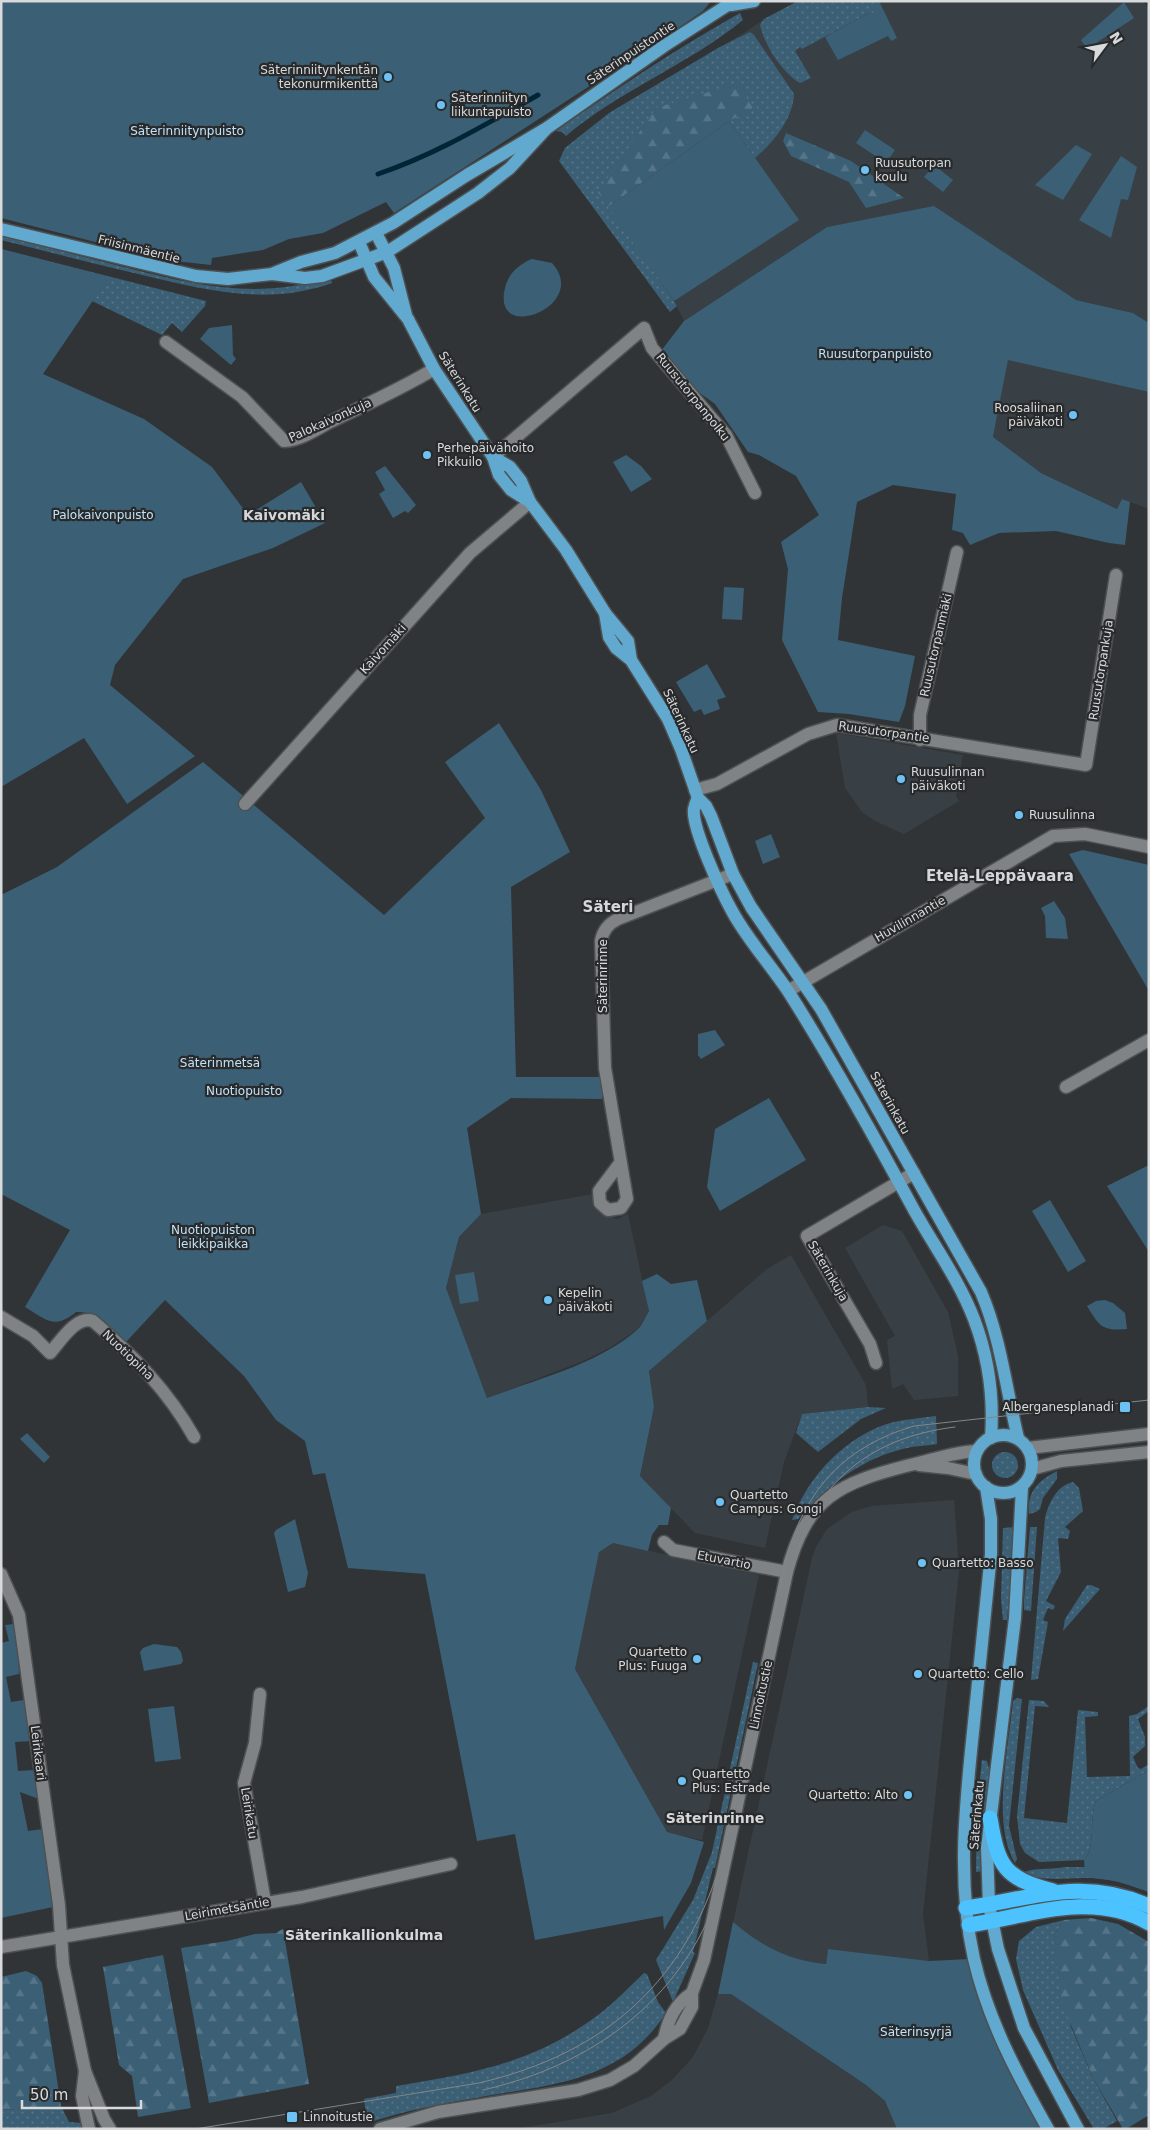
<svg xmlns="http://www.w3.org/2000/svg" width="1150" height="2130" font-family="'DejaVu Sans',sans-serif">
<style>
.built{fill:#384045}
.grass{fill:url(#grass-dots)}
.forest{fill:url(#forest-firs)}
.green{fill:#3b5f75}
.lines{fill:none;stroke-linecap:round;stroke-linejoin:round}
.stream{stroke:#002537;stroke-width:5}
.minor-casing{stroke:#4e5152;stroke-width:15}
.major-casing{stroke:#4e5152;stroke-width:15}
.highway-casing{stroke:#4e5152;stroke-width:18}
.minor{stroke:#808385;stroke-width:12}
.major{stroke:#61a9ce;stroke-width:12}
.highway{stroke:#4cc2ff;stroke-width:15}
.tram{stroke:#838687;stroke-width:1}
.poi-dot{fill:#6dc2f3;stroke:#282a2c;stroke-width:2}
.labels{text-anchor:middle;stroke-width:4.5;stroke-linejoin:round;paint-order:stroke}
.street-label{font-size:12px;fill:#d8dadb;stroke:#282a2c}
.poi-label{font-size:12px;fill:#d8dadb;stroke:#282a2c;text-anchor:start}
.park-label{font-size:12px;fill:#c0e3f8;stroke:#282a2c}
.neighbourhood-label{font-size:14px;font-weight:bold;fill:#d5d8da;stroke:#282a2c}
.quarter-label{font-size:15px;font-weight:bold;fill:#d5d8da;stroke:#282a2c}
</style>
<defs>
<pattern id="grass-dots" width="8" height="8" patternUnits="userSpaceOnUse" patternTransform="scale(1.25)"><rect width="8" height="8" fill="#3b5f75"/><path d="M2 2h.1M6 6h.1" fill="none" stroke="#577588" stroke-width="1.8" stroke-linecap="round"/></pattern>
<pattern id="forest-firs" width="22" height="20" patternUnits="userSpaceOnUse" patternTransform="scale(1.25)"><rect width="22" height="20" fill="#3b5f75"/><path d="M5 1l3.5 6h-7zM16 11l3.5 6h-7z" fill="#577588"/></pattern>
</defs>
<rect width="100%" height="100%" fill="#313436"/>
<g class="built">
<polygon points="798,1 1143,1 1149,9 1149,323 1133,313 1076,300 934,207 827,227 684,321 674,301 565,148 586,131 631,100 744,33 764,19"/>
<polygon points="1008,359 1149,392 1149,509 1122,499 1117,509 1041,473 993,438"/>
<polygon points="836,733 963,755 956,796 959,801 904,834 875,821 862,812 845,788"/>
<polygon points="593,1194 596,1208 602,1214 617,1219 628,1214 649,1311 638,1329 611,1347 583,1361 487,1398 446,1288 459,1237 481,1214"/>
<polygon points="883,1225 902,1231 948,1312 958,1356 958,1396 914,1400 903,1384 892,1389 887,1340 895,1336 845,1248"/>
<polygon points="791,1255 866,1385 868,1407 802,1414 784,1462 765,1548 695,1533 640,1476 654,1407 649,1371 767,1269"/>
<polygon points="954,1500 959,1571 923,1914 929,1961 828,1949 826,1964 795,1961 731,1932 812,1558 816,1547 827,1529 852,1512 871,1506"/>
<polygon points="613,1543 759,1575 702,1840 667,1833 575,1669 598,1552"/>
<polygon points="718,1994 731,1994 866,2085 885,2101 897,2129 515,2129 612,2113 651,2096 672,2080 693,2057 708,2028"/>
</g>
<g class="grass">
<path d="M798,1H874V13L865,15L802,49L800,47L795,51L811,78L800,83C782,72 765,46 760,25L764,19Z"/>
<path d="M740,13L743,20C688,65 620,90 566,136L562,132L556,131C616,89 676,49 740,13Z"/>
<path d="M750,32L754,35L794,94C793,119 773,143 755,158L729,121L753,108L598,191L674,301L677,306L670,312L559,161L565,148L609,113L718,48Z"/>
<path d="M1,236C41,246 80,256 120,266C196,285 252,300 330,278L332,283C266,307 200,289 134,273C90,263 46,251 1,240Z"/>
<polygon points="1,249 206,301 205,306 182,332 172,323 162,335 92,301 57,299"/>
<polygon points="868,1407 886,1408 861,1419 818,1452 796,1433 802,1414"/>
<path d="M936,1416L937,1444C925,1446 911,1446 899,1450C858,1461 825,1488 798,1519L792,1520C808,1476 847,1434 894,1422C907,1419 922,1418 936,1416Z"/>
<circle cx="1005" cy="1465" r="13"/>
<path d="M1057,1471V1479L1043,1498L1040,1509L1036,1512L1029,1514C1027,1491 1038,1481 1057,1471Z"/>
<path d="M1073,1482L1079,1488L1083,1511L1065,1527L1070,1531L1068,1539L1058,1538L1061,1572L1046,1601L1055,1606L1053,1610L1048,1608L1043,1620L1048,1622L1038,1679L1031,1680L1045,1518C1049,1503 1056,1486 1073,1482Z"/>
<polygon points="1016,1527 1007,1620 1003,1620 1001,1599 1003,1528"/>
<polygon points="1030,1527 1037,1527 1031,1611 1024,1610 1024,1600"/>
<polygon points="1087,1585 1091,1585 1100,1589 1063,1631 1065,1619"/>
<polygon points="753,1662 758,1663 715,1868 713,1868 693,1952 695,1953 673,2002 656,1960 693,1900 712,1852"/>
<path d="M1017,1698L1022,1699L1009,1826L1017,1859L1015,1863C991,1824 1009,1746 1013,1701Z"/>
<path d="M1029,1700L1044,1701L1049,1707L1035,1706L1024,1818L1067,1823L1078,1710L1098,1712V1716L1085,1717L1087,1777L1130,1776L1129,1716L1137,1714L1149,1706V1711L1138,1719L1145,1737V1746L1133,1757L1138,1768L1141,1769L1149,1764V1770L1096,1801C1089,1817 1096,1850 1084,1860L1039,1862L1025,1853L1020,1844L1017,1816Z"/>
<polygon points="982,1760 987,1761 990,1773 984,1871 976,1872 977,1807"/>
<path d="M1065,1867H1093L1149,1892C1128,1884 1107,1877 1084,1878C1062,1878 1045,1882 1023,1873C1032,1867 1053,1870 1065,1867Z"/>
<polygon points="1064,1920 1054,1935 1071,2027 1093,2078 1117,2121 1103,2129 1094,2129 1058,2070 1023,1990 1016,1959 1019,1941 1036,1927"/>
<path d="M644,1973L647,1974L658,2002L666,2013C623,2079 558,2084 486,2096C446,2103 407,2110 367,2123L364,2099L396,2093V2086C475,2073 536,2063 602,2012C617,2000 630,1986 644,1973Z"/>
<polygon points="61,2106 69,2122 82,2123 83,2129 1,2129 1,2110"/>
</g>
<g class="forest">
<polygon points="738,83 753,108 729,121 608,207 598,192 656,108"/>
<polygon points="786,133 851,161 904,198 866,208 849,182 791,156 783,141"/>
<polygon points="1091,1918 1118,1924 1149,1942 1149,2115 1126,2129 1123,2129 1093,2078 1061,2001 1054,1935 1064,1920"/>
<polygon points="283,1929 309,2084 209,2103 181,1948 227,1941 255,1934 276,1933"/>
<polygon points="163,1955 191,2108 138,2117 132,2076 119,2065 103,1967"/>
<polygon points="26,1971 37,1976 42,1983 61,2106 1,2110 1,1977"/>
</g>
<g class="green">
<polygon points="1,1 711,1 703,11 668,35 394,213 386,202 323,233 289,239 263,250 212,258 211,265 166,260 1,218"/>
<polygon points="874,1 879,1 897,38 891,41 888,36 838,60 825,37 865,15 874,13"/>
<polygon points="1124,2 1134,18 1087,49 1081,40"/>
<polygon points="729,121 799,220 674,301 608,207"/>
<polygon points="865,130 895,150 886,163 856,143"/>
<polygon points="1076,145 1092,154 1063,200 1035,185"/>
<polygon points="1121,156 1137,167 1128,200 1121,199 1111,238 1079,220"/>
<polygon points="934,165 953,180 943,192 924,177"/>
<polygon points="934,206 1076,300 1133,313 1149,323 1149,392 1008,360 993,437 1041,473 1117,509 1122,499 1130,502 1125,545 1109,543 1056,531 999,533 970,545 963,533 952,530 956,494 893,485 857,502 842,598 838,640 915,656 905,706 899,722 849,714 818,712 782,640 788,569 781,542 819,515 796,476 759,455 748,452 715,404 693,388 661,351 684,321 827,227"/>
<polygon points="1,249 109,277 43,374 144,419 212,467 248,515 301,482 325,523 273,548 183,579 115,665 110,685 195,756 127,804 84,738 1,787"/>
<path d="M532,259L552,263C591,306 491,345 505,288C508,274 519,264 532,259Z"/>
<polygon points="232,325 233,355 236,359 231,365 200,339 209,328"/>
<polygon points="626,455 641,466 652,479 631,492 613,462"/>
<polygon points="385,466 416,505 408,513 405,511 393,518 379,494 385,490 375,472"/>
<polygon points="724,587 744,588 742,620 722,619"/>
<polygon points="707,664 726,697 717,700 720,709 704,715 701,709 694,712 676,682"/>
<path d="M499,723L541,790L570,852L511,887L516,1077H602V1099L511,1098L467,1128L481,1214L459,1237L446,1288L487,1398C534,1380 599,1364 637,1330C642,1326 645,1317 649,1311L642,1281L657,1274L671,1284L697,1280L707,1321L649,1371L654,1407L640,1476L671,1508L668,1525H659L652,1535L648,1551L613,1543L599,1552L575,1669L667,1832L704,1842L691,1883L664,1930L663,1916L535,1940L515,1834L477,1841L425,1574L348,1568L325,1473L313,1475L305,1441L276,1420L244,1376L165,1300L126,1342C112,1329 98,1311 76,1312C54,1330 47,1320 25,1307L70,1230L1,1194V895L57,867L203,762L384,915L485,818L445,762Z"/>
<polygon points="771,834 780,857 763,864 755,841"/>
<polygon points="1083,850 1149,865 1149,991 1069,854"/>
<polygon points="1054,901 1065,918 1068,939 1046,938 1045,916 1041,908"/>
<polygon points="715,1030 725,1045 701,1059 698,1055 698,1034"/>
<polygon points="769,1098 806,1160 720,1211 707,1187 715,1129"/>
<polygon points="1149,1165 1149,1252 1107,1186"/>
<polygon points="1050,1200 1086,1261 1068,1272 1032,1211"/>
<polygon points="474,1272 479,1301 460,1304 455,1275"/>
<path d="M1105,1300L1113,1303L1125,1313L1127,1329C1102,1331 1100,1327 1087,1306L1096,1301Z"/>
<polygon points="27,1433 50,1457 44,1463 20,1439"/>
<polygon points="295,1519 308,1573 305,1587 288,1592 274,1533 276,1530"/>
<polygon points="14,1624 18,1639 19,1674 6,1677 11,1702 24,1700 32,1741 15,1742 18,1771 35,1770 39,1799 20,1792 28,1831 43,1829 53,1907 1,1918 1,1643 9,1641 5,1625"/>
<polygon points="154,1644 177,1647 181,1652 183,1661 181,1664 144,1671 140,1652 143,1648"/>
<polygon points="174,1706 181,1759 155,1762 148,1709"/>
<path d="M1149,1770V1892L1117,1881L1085,1877L1084,1860C1096,1850 1089,1817 1096,1801Z"/>
<path d="M733,1922C761,1946 789,1961 826,1964L828,1949L929,1961L970,1959C986,2021 1009,2074 1042,2129H897L885,2101L866,2085L731,1994H718Z"/>
</g>
<g class="lines">
<path class="stream" d="M378,174C435,155 486,124 538,95"/>
<defs>
<g id="minor">
<path d="M166,342L242,397L284,441C299,441 317,429 330,422C365,405 401,389 434,369"/>
<polyline points="493,457 644,328 652,348 726,435 755,493"/>
<polyline points="920,740 920,715 957,552"/>
<polyline points="695,790 717,784 808,734 837,725 1086,765 1116,575"/>
<polyline points="245,804 470,553 530,502"/>
<polyline points="788,991 1053,836 1085,834 1149,847"/>
<polyline points="1066,1087 1149,1040"/>
<path d="M620,1163L599,1191L600,1203L608,1210L621,1208L627,1199L605,1068L601,941C603,930 608,924 618,919L733,874"/>
<path d="M1,1317L33,1336L50,1353C60,1342 76,1315 93,1321C134,1356 168,1391 194,1437"/>
<polyline points="876,1363 870,1344 807,1236 914,1173"/>
<polyline points="1028,1448 1149,1434"/>
<polyline points="919,1465 948,1468 976,1474"/>
<polyline points="1032,1469 1061,1461 1149,1452"/>
<polyline points="664,1542 673,1550 787,1572"/>
<polyline points="1,1574 19,1615 59,1905 63,1965 85,2071 104,2119 110,2129"/>
<polyline points="260,1694 255,1743 244,1783 265,1902"/>
<polyline points="1,1947 302,1897 451,1864"/>
<path d="M664,2039C668,2020 675,2004 692,1993"/>
<polyline points="85,2071 82,2096 89,2129"/>
<path d="M380,2129L438,2112L578,2090L610,2080L634,2066L664,2039L680,2029L692,2007V1993L704,1960L787,1572C807,1497 839,1483 910,1465C933,1460 953,1452 977,1451"/>
</g>
<g id="major">
<polyline points="731,5 754,1"/>
<polyline points="1,229 196,276 228,279 272,274 305,278 322,276 387,252 478,193 510,168 547,128"/>
<polyline points="376,233 394,268 406,315"/>
<polyline points="359,242 374,277 408,319 434,369 493,457 499,475 511,490 530,502"/>
<polyline points="274,273 301,262 335,253 393,223 467,175 547,128 664,46 734,1"/>
<polyline points="493,457 510,467 521,481 530,502 566,550 605,613 628,641 631,660"/>
<path d="M605,613L609,637L616,648L631,660L668,719L681,749L698,798L706,806L711,816L733,874L751,907L821,1009L981,1292C1001,1339 1006,1389 1018,1438"/>
<path d="M698,798C696,801 695,805 694,809C691,827 722,893 732,911C747,939 770,964 788,991C833,1062 874,1136 914,1210C934,1246 959,1280 974,1319C988,1356 994,1398 991,1438"/>
<circle cx="1003" cy="1464" r="29"/>
<path d="M986,1487L991,1519V1554C985,1614 979,1673 973,1732C965,1808 957,1883 974,1959C988,2020 1017,2074 1048,2129"/>
<polyline points="1022,1487 1015,1618 987,1848 989,1905 998,1949 1024,2028 1078,2129"/>
</g>
<g id="highway">
<path d="M990,1818C998,1867 1004,1878 1053,1891"/>
<path d="M966,1908C1034,1898 1083,1877 1149,1906"/>
<path d="M969,1925C1029,1916 1092,1890 1149,1923"/>
</g>
</defs>
<use href="#minor" class="minor-casing"/>
<use href="#major" class="major-casing"/>
<use href="#highway" class="highway-casing"/>
<use href="#minor" class="minor"/>
<use href="#major" class="major"/>
<use href="#highway" class="highway"/>
<g class="tram">
<path d="M790,1578C808,1489 864,1438 955,1427"/>
<path d="M483,2090C592,2065 680,2002 719,1893C732,1859 738,1822 745,1786"/>
<path d="M195,2129L479,2083C607,2053 688,1980 724,1852L787,1556C806,1488 846,1446 914,1426L1149,1400"/>
</g>
</g>
<g class="poi-dot">
<circle cx="388" cy="77" r="5"/>
<circle cx="441" cy="105" r="5"/>
<circle cx="865" cy="170" r="5"/>
<circle cx="1073" cy="415" r="5"/>
<circle cx="427" cy="455" r="5"/>
<circle cx="901" cy="779" r="5"/>
<circle cx="1019" cy="815" r="5"/>
<circle cx="548" cy="1300" r="5"/>
<rect x="1119" y="1401" width="12" height="12" rx="2.5"/>
<circle cx="720" cy="1502" r="5"/>
<circle cx="922" cy="1563" r="5"/>
<circle cx="697" cy="1659" r="5"/>
<circle cx="918" cy="1674" r="5"/>
<circle cx="682" cy="1781" r="5"/>
<circle cx="908" cy="1795" r="5"/>
<rect x="286" y="2111" width="12" height="12" rx="2.5"/>
</g>
<g class="labels">
<g class="street-label">
<text transform="translate(631 53) rotate(-34)" y="4">Säterinpuistontie</text>
<text transform="translate(139 249) rotate(14)" y="4">Friisinmäentie</text>
<text transform="translate(460 382) rotate(58)" y="4">Säterinkatu</text>
<text transform="translate(693 397) rotate(51)" y="4">Ruusutorpanpolku</text>
<text transform="translate(330 420) rotate(-24)" y="4">Palokaivonkuja</text>
<text transform="translate(936 645) rotate(-77)" y="4">Ruusutorpanmäki</text>
<text transform="translate(383 649) rotate(-48)" y="4">Kaivomäki</text>
<text transform="translate(1101 670) rotate(-81)" y="4">Ruusutorpankuja</text>
<text transform="translate(681 721) rotate(65)" y="4">Säterinkatu</text>
<text transform="translate(884 732) rotate(8)" y="4">Ruusutorpantie</text>
<text transform="translate(910 919) rotate(-30)" y="4">Huvilinnantie</text>
<text transform="translate(603 976) rotate(-90)" y="4">Säterinrinne</text>
<text transform="translate(890 1103) rotate(61)" y="4">Säterinkatu</text>
<text transform="translate(828 1271) rotate(60)" y="4">Säterinkuja</text>
<text transform="translate(128 1355) rotate(44)" y="4">Nuotiopiha</text>
<text transform="translate(724 1560) rotate(11)" y="4">Etuvartio</text>
<text transform="translate(761 1695) rotate(-78)" y="4">Linnoitustie</text>
<text transform="translate(38 1753) rotate(83)" y="4">Leirikaari</text>
<text transform="translate(249 1813) rotate(81)" y="4">Leirikatu</text>
<text transform="translate(977 1815) rotate(-85)" y="4">Säterinkatu</text>
<text transform="translate(227 1909) rotate(-10)" y="4">Leirimetsäntie</text>
</g>
<g class="poi-label">
<text x="378" y="74" text-anchor="end">Säterinniitynkentän<tspan x="378" dy="14">tekonurmikenttä</tspan></text>
<text x="451" y="102">Säterinniityn<tspan x="451" dy="14">liikuntapuisto</tspan></text>
<text x="875" y="167">Ruusutorpan<tspan x="875" dy="14">koulu</tspan></text>
<text x="1063" y="412" text-anchor="end">Roosaliinan<tspan x="1063" dy="14">päiväkoti</tspan></text>
<text x="437" y="452">Perhepäivähoito<tspan x="437" dy="14">Pikkuilo</tspan></text>
<text x="911" y="776">Ruusulinnan<tspan x="911" dy="14">päiväkoti</tspan></text>
<text x="1029" y="819">Ruusulinna</text>
<text x="558" y="1297">Kepelin<tspan x="558" dy="14">päiväkoti</tspan></text>
<text x="1114" y="1411" text-anchor="end">Alberganesplanadi</text>
<text x="730" y="1499">Quartetto<tspan x="730" dy="14">Campus: Gongi</tspan></text>
<text x="932" y="1567">Quartetto: Basso</text>
<text x="687" y="1656" text-anchor="end">Quartetto<tspan x="687" dy="14">Plus: Fuuga</tspan></text>
<text x="928" y="1678">Quartetto: Cello</text>
<text x="692" y="1778">Quartetto<tspan x="692" dy="14">Plus: Estrade</tspan></text>
<text x="898" y="1799" text-anchor="end">Quartetto: Alto</text>
<text x="303" y="2121">Linnoitustie</text>
</g>
<g class="park-label">
<text x="187" y="135">Säterinniitynpuisto</text>
<text x="875" y="358">Ruusutorpanpuisto</text>
<text x="103" y="519">Palokaivonpuisto</text>
<text x="220" y="1067">Säterinmetsä</text>
<text x="244" y="1095">Nuotiopuisto</text>
<text x="213" y="1234">Nuotiopuiston<tspan x="213" dy="14">leikkipaikka</tspan></text>
<text x="916" y="2036">Säterinsyrjä</text>
</g>
<g class="neighbourhood-label">
<text x="284" y="520">Kaivomäki</text>
<text x="715" y="1823">Säterinrinne</text>
<text x="364" y="1940">Säterinkallionkulma</text>
</g>
<g class="quarter-label">
<text x="1000" y="881">Etelä-Leppävaara</text>
<text x="608" y="912">Säteri</text>
</g>
</g>
<rect width="1150" height="2130" fill="none" stroke="#d8dadb" stroke-width="5"/>
<g transform="translate(1105 45) rotate(58)" stroke="#282a2c" stroke-width="4" paint-order="stroke">
<path d="M0-4L9 19L0 12L-9 19Z" fill="#d8dadb"/>
<text y="-8" font-size="14" font-weight="bold" text-anchor="middle" fill="#d8dadb">N</text>
</g>
<path d="M22 2100v8h119v-8" fill="none" stroke="#d8dadb" stroke-width="2.5"/>
<text x="30" y="2100" font-size="15" fill="#d8dadb" stroke="#282a2c" stroke-width="4" paint-order="stroke">50 m</text>
</svg>
